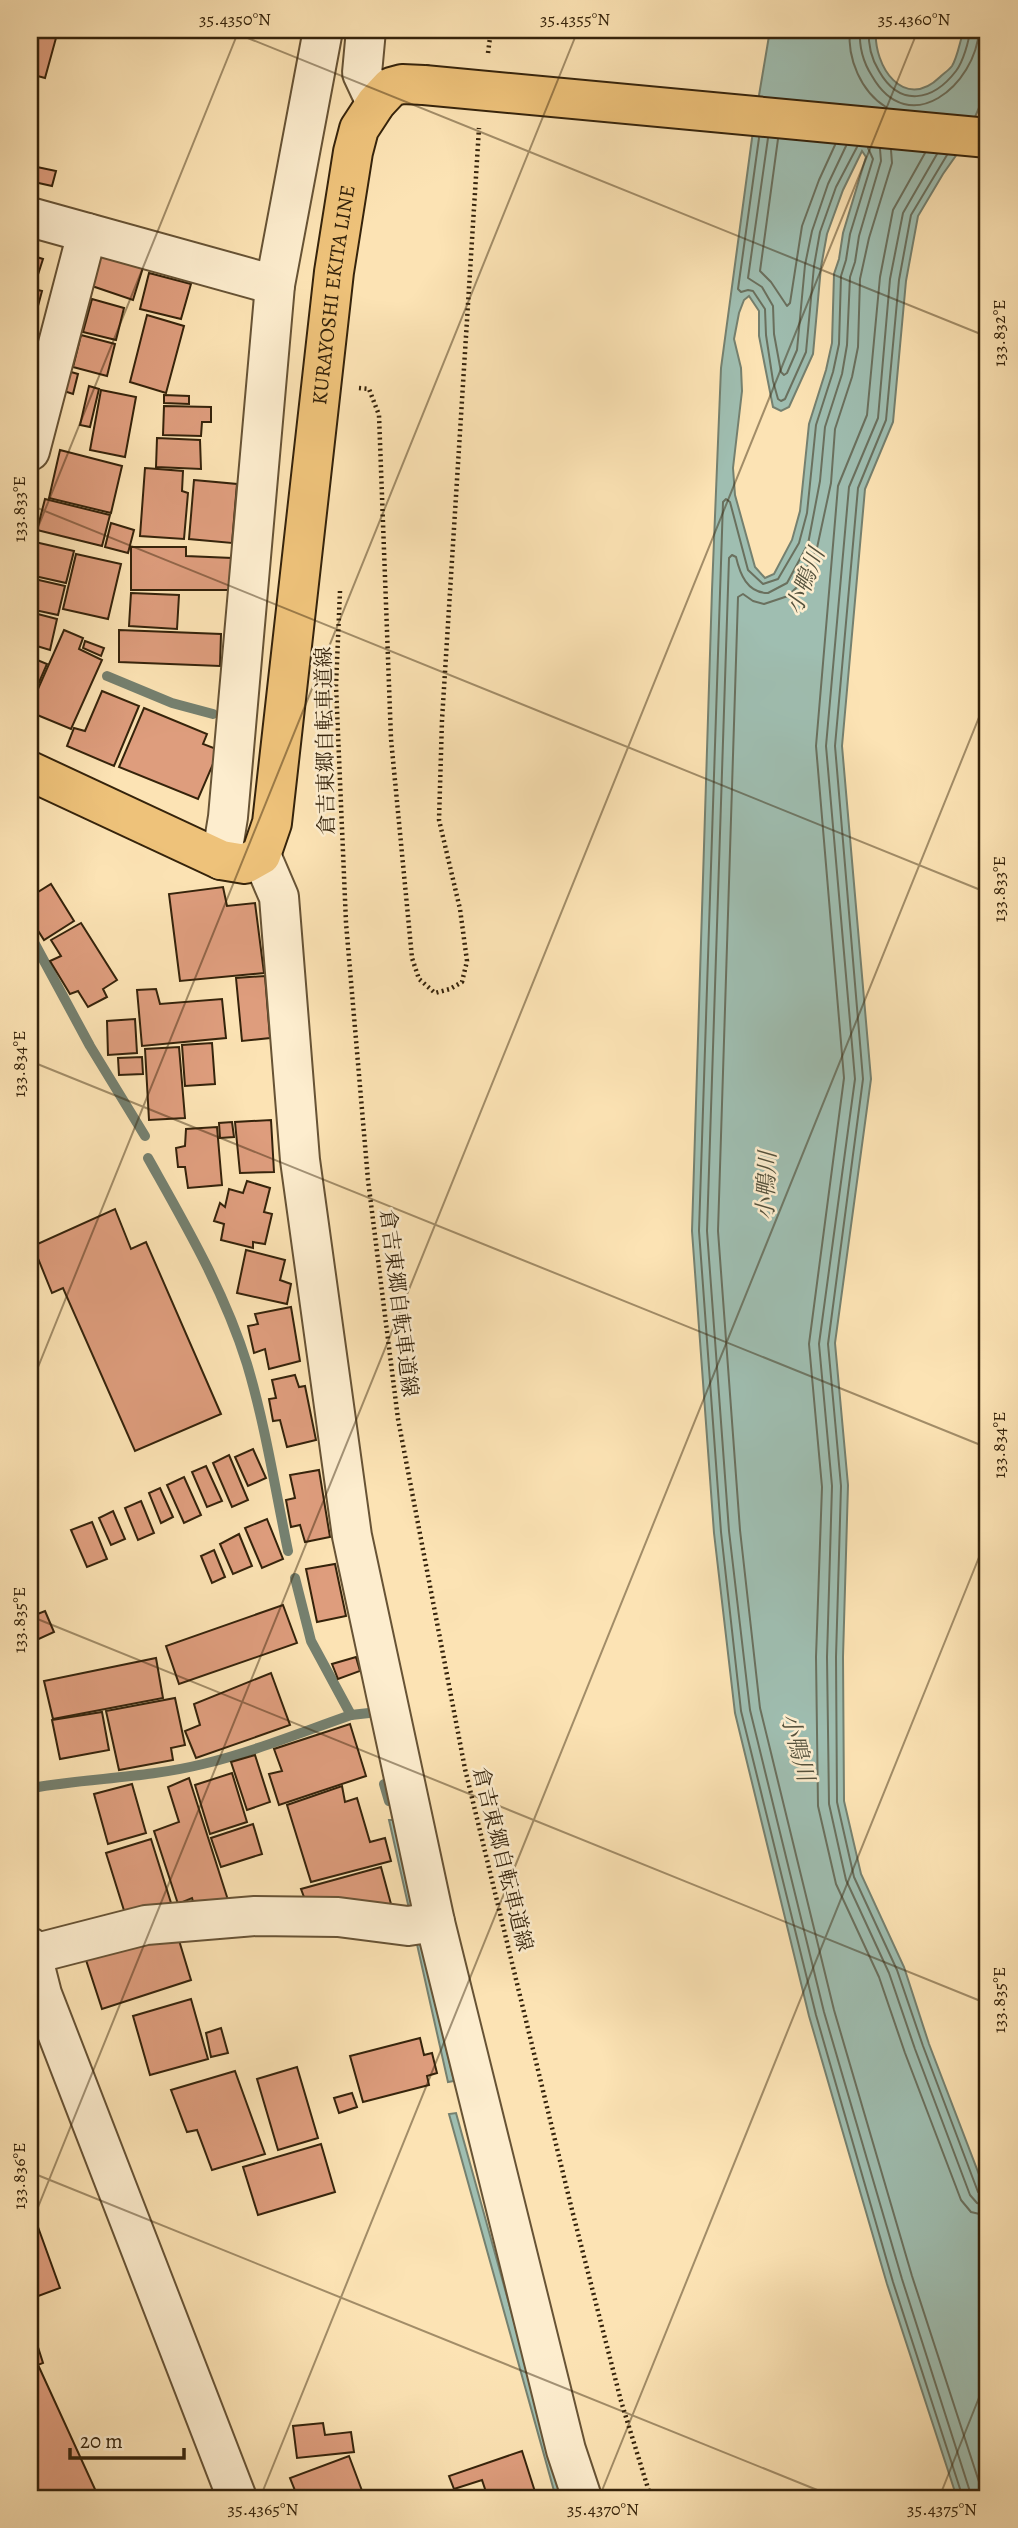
<svg xmlns="http://www.w3.org/2000/svg" width="1018" height="2528" font-family="Alegreya,'Noto Serif JP',serif">
<style>
.water{fill:#9fbeb1;stroke:#75806f;stroke-width:2;fill-rule:evenodd}
.lines{fill:none;stroke-linecap:round;stroke-linejoin:round}
.shore{stroke:#6a705e;stroke-width:2}
.stream{stroke:#75806f;stroke-width:10}
.building{fill:#de9d7d;stroke:#35230b;stroke-width:2}
.minor-casing{stroke:#675335;stroke-width:42}
.major-casing{stroke:#35230b;stroke-width:42}
.path{stroke:#35230b;stroke-width:4.5;stroke-dasharray:2 3.5;stroke-linecap:butt}
.minor{stroke:#fdedce;stroke-width:38}
.major{stroke:#eec27a;stroke-width:38}
.major-bridge-casing{stroke:#35230b;stroke-width:42;stroke-linecap:butt}
.major-bridge{stroke:#eec27a;stroke-width:38}
.ticks{fill:none;stroke:#35230b;stroke-width:2;stroke-opacity:0.45}
.labels{text-anchor:middle;stroke-width:5;stroke-linejoin:round;paint-order:stroke}
.street-label{font-size:21px;fill:#35230b;stroke:#fdedce}
.water-label{font-size:23px;font-style:italic;fill:#55523d;stroke:#fdedce}
.neatline{fill:none;stroke:#35230b;stroke-width:2.5}
.ticks-label{font-size:18px;text-anchor:middle;fill:#35230b}
</style>
<rect width="100%" height="100%" fill="#fce3b4"/>
<filter id="stains"><feTurbulence type="fractalNoise" baseFrequency=".00286" numOctaves="4"/><feColorMatrix values="0 0 0 0 .2 0 0 0 0 .09 0 0 0 0 .02 0 0 0 .5 -.17"/></filter>
<radialGradient id="worn" r=".72"><stop offset=".6" stop-color="#630" stop-opacity="0"/><stop offset="1" stop-color="#630" stop-opacity=".3"/></radialGradient>
<g class="water">
<path d="M770,30H876C873,66 904,112 940,77C943,74 949,70 952,66C958,56 960,40 964,30H988V87L962,147L943,174L918,216L906,281L893,422L865,489L842,746L871,1079L835,1343L848,1485L843,1657L844,1801L861,1874L904,1967L929,2044L988,2198V2498H957L887,2284L809,2016L735,1713L714,1533L692,1231L712,590L721,368L753,131ZM862,151L866,157L843,233L839,259L834,274L832,343L826,370L809,424L800,511L792,540L774,574L765,578L755,567L735,495L733,468L742,391L741,368L734,339L739,313L744,300L749,296L759,311V336L773,407L781,411L789,407L813,354L821,267L827,234L843,190Z"/>
<polygon points="389,1820 393,1820 454,2081 448,2082"/>
<polygon points="456,2113 563,2498 556,2498 449,2114"/>
</g>
<g class="lines">
<g class="shore">
<path d="M850,30C847,58 861,92 886,107"/>
<path d="M860,30C859,46 863,62 872,76C909,141 976,85 979,30"/>
<path d="M869,30C868,44 871,58 879,71C900,108 933,101 956,71C963,62 969,41 970,30"/>
<polyline points="759,138 738,289 741,292 748,290 753,291 765,309 766,335 773,381 778,399 781,401 785,399 806,352 814,266 820,232 836,187 857,147"/>
<polyline points="768,138 748,278 762,287 773,306 774,334 781,372 784,375 787,373 797,350 805,265 812,231 828,184 846,146"/>
<polyline points="778,139 760,271 771,282 787,306 790,303 802,226 819,180 835,145"/>
<polyline points="868,148 873,159 850,234 846,260 841,276 839,344 833,372 816,425 807,513 799,543 778,579 763,584 748,570 730,502 726,499 723,502 699,1231 721,1532 741,1711 816,2015 893,2282 963,2498"/>
<path d="M880,149L881,161L859,236L855,262L850,277L847,345L842,374L825,427L820,481L808,544L787,583L768,593C747,593 740,574 736,557L732,555L729,558L707,1231L729,1531L750,1710L824,2012L902,2279L972,2498"/>
<polyline points="891,150 892,163 869,238 860,279 858,347 852,377 835,429 831,483 817,548 797,587 788,596 764,604 753,601 743,594 738,597 718,1231 740,1530 760,1708 834,2010 912,2276 981,2488 982,2498"/>
<polyline points="925,153 893,210 880,277 867,415 838,486 816,746 844,1078 809,1344 822,1487 816,1657 818,1806 836,1884 879,1977 905,2053 961,2200 971,2212 988,2216"/>
<polyline points="937,154 903,213 890,279 878,418 849,487 826,746 855,1079 819,1344 832,1486 827,1657 829,1804 846,1880 889,1973 915,2049 970,2195 977,2203 988,2206"/>
<polyline points="947,155 911,215 899,280 886,420 858,488 835,746 863,1079 828,1344 841,1486 836,1657 837,1802 854,1877 897,1970 923,2046 978,2192 983,2196 988,2197"/>
</g>
<g class="stream">
<polyline points="107,676 172,703 213,714"/>
<polyline points="30,935 90,1046 145,1136"/>
<path d="M148,1158C185,1224 224,1290 247,1364C265,1424 275,1488 288,1551"/>
<polyline points="295,1578 311,1641 351,1715"/>
<polyline points="384,1784 389,1801"/>
<path d="M32,1788C89,1778 147,1778 203,1764C253,1752 302,1732 351,1715L369,1713"/>
</g>
</g>
<g class="building">
<polygon points="30,30 56,38 45,78 30,74"/>
<polygon points="37,167 56,171 52,186 34,182"/>
<polygon points="102,248 145,261 133,300 92,286"/>
<polygon points="30,255 43,259 34,287 30,286"/>
<polygon points="149,273 191,284 181,319 140,309"/>
<polygon points="30,288 42,291 38,306 30,303"/>
<polygon points="92,299 124,308 116,340 83,332"/>
<polygon points="147,315 184,326 166,393 130,382"/>
<polygon points="81,335 115,344 107,376 73,367"/>
<polygon points="64,370 78,374 73,394 58,389"/>
<polygon points="89,386 99,389 90,427 80,425"/>
<polygon points="101,390 136,397 125,457 90,450"/>
<polygon points="164,395 189,396 189,404 164,403"/>
<polygon points="164,406 211,407 211,422 202,422 201,436 163,435"/>
<polygon points="157,438 200,440 201,469 156,467"/>
<polygon points="60,450 122,466 111,513 49,498"/>
<polygon points="145,468 183,471 182,491 188,493 184,539 140,536"/>
<polygon points="194,480 237,484 232,543 189,539"/>
<polygon points="45,499 110,515 102,546 37,530"/>
<polygon points="111,523 134,530 128,553 105,547"/>
<polygon points="35,542 74,551 66,583 30,575 30,552"/>
<polygon points="131,547 186,547 186,556 232,558 231,590 131,590"/>
<polygon points="76,554 121,564 108,619 63,609"/>
<polygon points="30,578 65,586 58,615 30,609"/>
<polygon points="131,593 179,595 177,629 129,626"/>
<polygon points="30,612 57,619 50,650 30,644"/>
<polygon points="64,630 83,638 79,649 102,660 71,729 30,712 30,707"/>
<polygon points="119,630 221,634 220,666 119,662"/>
<polygon points="85,641 104,648 101,656 83,648"/>
<polygon points="30,657 47,664 30,703"/>
<polygon points="102,691 139,706 114,766 67,746 74,728 85,731"/>
<polygon points="144,708 207,734 203,744 219,750 198,799 119,767"/>
<polygon points="51,884 74,921 44,940 30,918 30,897"/>
<polygon points="223,887 227,906 255,903 264,973 180,981 169,894"/>
<polygon points="81,923 117,980 103,989 107,997 88,1007 78,991 70,994 50,961 61,956 51,940"/>
<polygon points="265,976 270,1038 242,1041 236,978"/>
<polygon points="156,989 160,1004 222,999 226,1038 142,1046 137,990"/>
<polygon points="135,1019 137,1053 108,1055 107,1021"/>
<polygon points="212,1043 215,1084 185,1086 182,1045"/>
<polygon points="179,1047 185,1118 149,1120 145,1049"/>
<polygon points="142,1057 143,1074 119,1075 118,1058"/>
<polygon points="271,1120 274,1172 240,1173 235,1122"/>
<polygon points="232,1122 234,1137 220,1138 219,1123"/>
<polygon points="217,1127 222,1185 188,1188 185,1167 178,1167 176,1148 185,1146 186,1129"/>
<polygon points="247,1181 270,1188 264,1212 272,1214 265,1244 253,1242 253,1248 221,1240 224,1224 214,1221 220,1203 225,1207 229,1189 243,1193"/>
<polygon points="115,1209 131,1249 146,1242 221,1414 135,1451 63,1288 52,1293 33,1246"/>
<polygon points="246,1250 285,1260 280,1280 291,1284 287,1304 237,1293"/>
<polygon points="291,1307 300,1361 269,1369 265,1349 254,1353 248,1326 258,1324 255,1314"/>
<polygon points="295,1375 299,1387 305,1386 316,1440 287,1447 280,1420 273,1421 269,1399 276,1398 272,1380"/>
<polygon points="253,1449 266,1478 248,1486 235,1457"/>
<polygon points="229,1455 248,1500 232,1507 213,1463"/>
<polygon points="206,1466 222,1501 207,1507 192,1472"/>
<polygon points="319,1470 330,1537 305,1542 300,1525 291,1527 286,1500 295,1498 290,1475"/>
<polygon points="184,1477 201,1515 184,1523 167,1485"/>
<polygon points="160,1488 173,1517 161,1523 149,1493"/>
<polygon points="141,1501 154,1533 138,1540 125,1508"/>
<polygon points="113,1511 125,1539 111,1545 99,1518"/>
<polygon points="267,1519 283,1559 262,1568 245,1528"/>
<polygon points="92,1522 107,1559 87,1567 71,1530"/>
<polygon points="239,1534 252,1566 233,1574 220,1544"/>
<polygon points="214,1550 225,1577 212,1583 201,1556"/>
<polygon points="335,1564 346,1616 317,1622 306,1569"/>
<polygon points="283,1605 297,1643 179,1684 166,1646"/>
<polygon points="45,1611 54,1632 30,1643 30,1617"/>
<polygon points="356,1657 360,1671 338,1679 332,1664"/>
<polygon points="156,1658 163,1698 53,1719 44,1681"/>
<polygon points="271,1673 290,1725 196,1758 185,1731 200,1725 194,1704"/>
<polygon points="175,1698 185,1745 171,1748 173,1760 119,1770 106,1711"/>
<polygon points="102,1712 109,1750 60,1759 52,1720"/>
<polygon points="350,1724 366,1776 279,1805 269,1774 282,1771 274,1749"/>
<polygon points="255,1755 270,1802 247,1810 231,1762"/>
<polygon points="232,1773 247,1822 210,1834 195,1785"/>
<polygon points="189,1778 228,1900 196,1911 192,1898 178,1904 154,1831 179,1822 168,1787"/>
<polygon points="132,1784 146,1833 108,1844 94,1794"/>
<polygon points="342,1786 345,1802 357,1798 370,1842 385,1838 391,1861 311,1882 287,1805"/>
<polygon points="253,1824 262,1854 221,1867 211,1838"/>
<polygon points="151,1839 172,1906 127,1920 106,1853"/>
<polygon points="381,1867 391,1904 362,1911 307,1905 301,1889"/>
<polygon points="178,1937 191,1980 102,2009 85,1957"/>
<polygon points="191,1999 208,2059 150,2075 133,2016"/>
<polygon points="221,2028 228,2053 211,2057 206,2033"/>
<polygon points="420,2038 424,2055 432,2053 437,2073 427,2076 429,2085 363,2102 350,2056"/>
<polygon points="297,2067 318,2138 278,2150 257,2079"/>
<polygon points="235,2071 265,2154 212,2170 197,2130 187,2132 171,2090"/>
<polygon points="352,2093 357,2107 339,2113 334,2098"/>
<polygon points="321,2144 335,2192 258,2215 243,2167"/>
<polygon points="34,2216 60,2288 30,2299 30,2217"/>
<polygon points="30,2322 43,2363 30,2368"/>
<polygon points="39,2367 99,2498 30,2498 30,2372"/>
<polygon points="323,2423 325,2435 351,2432 354,2452 297,2458 293,2426"/>
<polygon points="522,2451 537,2498 488,2498 482,2480 454,2489 449,2476"/>
<polygon points="349,2456 364,2496 357,2498 298,2498 290,2478"/>
</g>
<g class="lines">
<defs>
<g id="minor">
<polyline points="366,30 362,73 376,103"/>
<polyline points="30,217 275,285"/>
<polyline points="30,451 87,233"/>
<polyline points="261,855 279,897 300,1160 352,1536 435,1922 566,2450 582,2498"/>
<polyline points="221,860 228,817 275,285 323,30"/>
<polyline points="30,1947 42,1994 237,2498"/>
<polyline points="33,1954 146,1925 255,1916 338,1917 408,1926 435,1922"/>
</g>
<g id="major">
<path id="s1" d="M30,771L221,860L245,864L261,855L272,823L334,272L353,152L359,129L376,103L391,87L402,84L424,85"/>
</g>
</defs>
<use href="#minor" class="minor-casing"/>
<use href="#major" class="major-casing"/>
<g class="path">
<polyline points="488,53 491,30"/>
<polyline points="359,388 369,389 379,415 391,739 412,958 419,979 435,993 450,989 462,982 467,961 460,909 439,820 442,720 479,128"/>
<polyline points="340,591 336,686 346,923 368,1180 398,1419 465,1769 571,2206 621,2401 651,2498"/>
</g>
<use href="#minor" class="minor"/>
<use href="#major" class="major"/>
<defs>
<polyline id="major-bridge" points="424,85 988,138"/>
</defs>
<use href="#major-bridge" class="major-bridge-casing"/>
<use href="#major-bridge" class="major-bridge"/>
</g>
<path class="ticks" d="M228,30L988,337M30,505L988,893M30,547L239,30M30,1061L988,1448M30,1387L578,30M30,1616L988,2004M30,2172L837,2498M30,2227L918,30M260,2498L988,695M599,2498L988,1535M939,2498L988,2375"/>
<g class="labels">
<g class="street-label">
<text dy="7" stroke="none"><textPath href="#s1" startOffset="819">KURAYOSHI EKITA LINE</textPath></text>
<text transform="translate(325 741) rotate(-91)" y="7">倉吉東郷自転車道線</text>
<text transform="translate(399 1303) rotate(83)" y="7">倉吉東郷自転車道線</text>
<text transform="translate(503 1859) rotate(76)" y="7">倉吉東郷自転車道線</text>
</g>
<g class="water-label">
<text transform="translate(805 581) rotate(-69)" y="8">小鴨川</text>
<text transform="translate(766 1186) rotate(-88)" y="8">小鴨川</text>
<text transform="translate(798 1747) rotate(75)" y="8">小鴨川</text>
</g>
</g>
<rect width="1018" height="2528" fill="none" stroke="#fce3b4" stroke-width="77"/>
<path d="M70 2448v10h114v-10" fill="none" stroke="#35230b" stroke-width="3.5"/>
<text x="80" y="2448" font-size="21" fill="#35230b" stroke="#fdedce" stroke-width="5" paint-order="stroke">20 m</text>
<rect x="38" y="38" width="941" height="2452" class="neatline"/>
<g class="ticks-label">
<text x="235" y="25">35.4350°N</text>
<text x="575" y="25">35.4355°N</text>
<text x="914" y="25">35.4360°N</text>
<text transform="translate(999 333) rotate(-90)" y="6">133.832°E</text>
<text transform="translate(19 509) rotate(-90)" y="6">133.833°E</text>
<text transform="translate(999 889) rotate(-90)" y="6">133.833°E</text>
<text transform="translate(19 1064) rotate(-90)" y="6">133.834°E</text>
<text transform="translate(999 1445) rotate(-90)" y="6">133.834°E</text>
<text transform="translate(19 1620) rotate(-90)" y="6">133.835°E</text>
<text transform="translate(999 2000) rotate(-90)" y="6">133.835°E</text>
<text transform="translate(19 2176) rotate(-90)" y="6">133.836°E</text>
<text x="263" y="2515">35.4365°N</text>
<text x="603" y="2515">35.4370°N</text>
<text x="942" y="2515">35.4375°N</text>
</g>
<rect width="100%" height="100%" filter="url(#stains)"/>
<rect width="100%" height="100%" fill="url(#worn)"/>
</svg>
